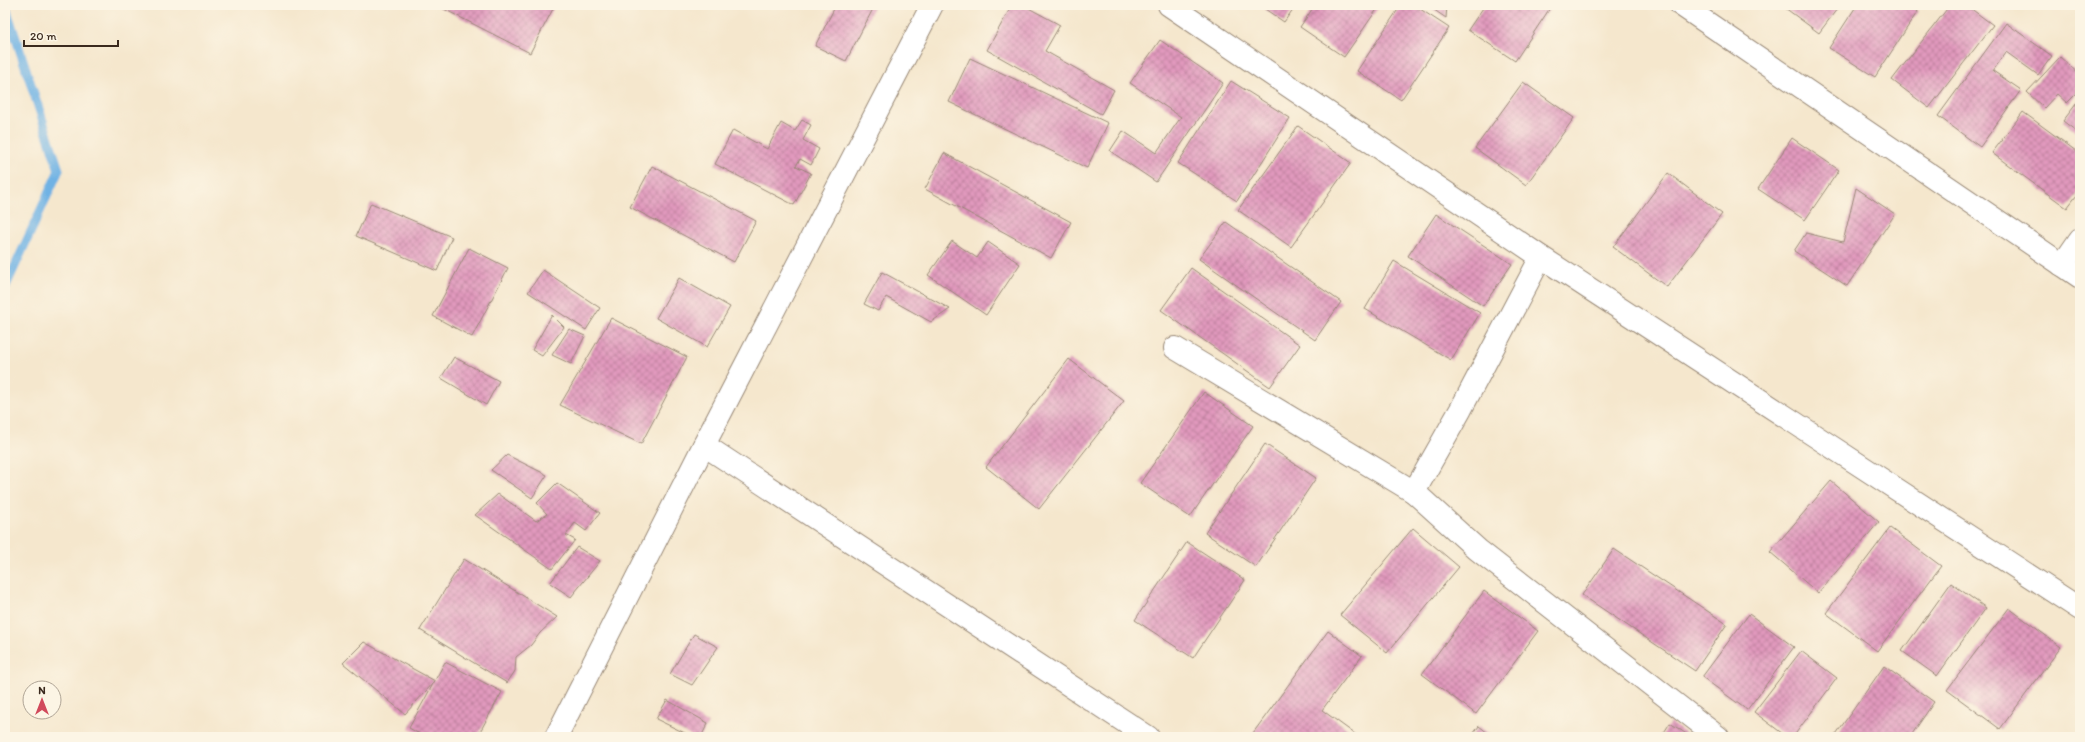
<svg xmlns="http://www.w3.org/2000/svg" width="2085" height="742" font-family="Itim,sans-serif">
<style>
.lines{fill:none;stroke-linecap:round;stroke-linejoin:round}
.stream{stroke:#6fb2e4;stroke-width:9}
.building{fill:url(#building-cross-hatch)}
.minor-casing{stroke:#988876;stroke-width:24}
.minor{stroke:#fff;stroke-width:22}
</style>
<defs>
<pattern id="building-cross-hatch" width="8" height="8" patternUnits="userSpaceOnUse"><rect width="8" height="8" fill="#e199bd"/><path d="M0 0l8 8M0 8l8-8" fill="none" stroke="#b87d99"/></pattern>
</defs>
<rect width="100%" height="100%" fill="#fcf5e5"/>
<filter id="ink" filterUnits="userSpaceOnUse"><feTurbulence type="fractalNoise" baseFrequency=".025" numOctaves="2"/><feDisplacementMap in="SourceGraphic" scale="8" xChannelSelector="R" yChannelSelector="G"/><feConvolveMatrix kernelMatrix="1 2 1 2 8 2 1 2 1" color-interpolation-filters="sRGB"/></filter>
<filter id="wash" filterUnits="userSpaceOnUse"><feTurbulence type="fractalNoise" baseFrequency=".012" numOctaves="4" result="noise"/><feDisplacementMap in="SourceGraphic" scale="16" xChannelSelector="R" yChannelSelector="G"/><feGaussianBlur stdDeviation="0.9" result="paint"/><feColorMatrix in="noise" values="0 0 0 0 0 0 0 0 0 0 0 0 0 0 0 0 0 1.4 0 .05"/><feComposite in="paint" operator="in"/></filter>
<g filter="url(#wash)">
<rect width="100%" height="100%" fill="#f5e7cd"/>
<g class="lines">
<polyline class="stream" points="5,288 59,170 5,5"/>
</g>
<g id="blocks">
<g class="building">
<polygon points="436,5 555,5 530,53"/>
<polygon points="836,5 875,5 846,61 815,46"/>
<polygon points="1012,5 1023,5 1060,25 1045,51 1114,90 1101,114 987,50"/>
<polygon points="1259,5 1296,5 1284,22"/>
<polygon points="1315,5 1380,5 1344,57 1300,27"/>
<polygon points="1401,5 1414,5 1449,28 1401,100 1357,71"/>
<polygon points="1427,5 1447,5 1446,18"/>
<polygon points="1485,5 1552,5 1515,61 1468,30"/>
<polygon points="1781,5 1840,5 1819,33"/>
<polygon points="1857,5 1908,5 1918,11 1875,77 1829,48"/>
<polygon points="1950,5 1966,5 1993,25 1929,108 1892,80"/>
<polygon points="2006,23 2052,56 2038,75 2006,52 1993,71 2021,90 1980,147 1938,116"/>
<polygon points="1160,40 1223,83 1156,182 1110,151 1123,131 1156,153 1181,117 1130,83"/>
<polygon points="2060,57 2080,75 2080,90 2067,103 2057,94 2044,108 2027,92"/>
<polygon points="970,58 1108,123 1087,168 949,102"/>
<polygon points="1231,81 1290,118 1237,201 1178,163"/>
<polygon points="1523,82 1574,118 1526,185 1475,148"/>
<polygon points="2080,99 2080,134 2063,121"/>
<polygon points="2023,112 2080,154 2080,191 2067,208 1992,153"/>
<polygon points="802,120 811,125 803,140 819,149 811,165 800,159 796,166 811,173 794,205 715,164 733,130 767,149 781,123 795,131"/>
<polygon points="1298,126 1351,163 1291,247 1238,210"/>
<polygon points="1792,138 1839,170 1805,220 1758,189"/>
<polygon points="944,153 1071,222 1051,258 925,189"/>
<polygon points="652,166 756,221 734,262 630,207"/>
<polygon points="1668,173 1722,214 1667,287 1613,247"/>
<polygon points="1856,188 1895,214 1847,286 1794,251 1806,233 1843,242"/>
<polygon points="371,203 452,237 437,271 356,236"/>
<polygon points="1436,214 1512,264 1483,306 1408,256"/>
<polygon points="1226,222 1341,302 1315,340 1199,259"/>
<polygon points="952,241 977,258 988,242 1020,264 986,315 928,275"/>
<polygon points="469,248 508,268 472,337 433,316"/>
<polygon points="1394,261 1480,313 1451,360 1365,309"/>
<polygon points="1191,268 1300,345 1270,387 1161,310"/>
<polygon points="543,270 600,308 586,330 528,292"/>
<polygon points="882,272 950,309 931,322 886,297 878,311 864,304"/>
<polygon points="679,278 730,307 707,347 656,318"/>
<polygon points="552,315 564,327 542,356 532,350"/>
<polygon points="611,318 687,357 641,444 560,405"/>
<polygon points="569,329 585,336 571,364 552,355"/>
<polygon points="454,357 499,381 486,405 441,378"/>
<polygon points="1069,359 1124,401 1039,509 986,467"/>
<polygon points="1204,392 1253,426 1190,517 1140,483"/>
<polygon points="1265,444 1316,478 1256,567 1205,533"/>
<polygon points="507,455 547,475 532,498 491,470"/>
<polygon points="1831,481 1879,522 1818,593 1770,552"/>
<polygon points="557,483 600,513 586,531 575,523 566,535 575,540 552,569 475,515 498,494 536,521 547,514 537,503"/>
<polygon points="1413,528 1459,567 1387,653 1340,615"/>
<polygon points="1890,528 1941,566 1877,651 1826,613"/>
<polygon points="1187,542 1245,580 1193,658 1135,620"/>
<polygon points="577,547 600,561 571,597 550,583"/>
<polygon points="1614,549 1727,624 1695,671 1582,595"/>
<polygon points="464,559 557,617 540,633 531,645 516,657 515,671 507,683 420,630"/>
<polygon points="1951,583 1986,608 1937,676 1902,651"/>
<polygon points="1484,591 1538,631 1476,714 1422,674"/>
<polygon points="2009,608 2061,647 2000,729 1947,690"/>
<polygon points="1749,614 1794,647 1747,710 1702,677"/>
<polygon points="1328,631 1362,656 1322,710 1359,737 1258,737 1253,733"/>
<polygon points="694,634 718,647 692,685 670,674"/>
<polygon points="364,642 435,681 405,714 343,663"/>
<polygon points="1801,651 1837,678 1793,737 1787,737 1754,712"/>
<polygon points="445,662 502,692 477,737 425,737 409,728"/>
<polygon points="1884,666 1934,702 1910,737 1834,737"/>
<polygon points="667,700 708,723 701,737 693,737 656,719"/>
<polygon points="1670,723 1691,737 1661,737"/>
<polygon points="1479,726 1493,737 1471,737"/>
</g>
</g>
</g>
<g filter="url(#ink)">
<use href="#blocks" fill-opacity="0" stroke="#988876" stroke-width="1"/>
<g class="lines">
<defs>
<g id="minor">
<polyline points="1169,5 1541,257 2080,609"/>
<polyline points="1681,5 2080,277"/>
<polyline points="1541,257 1461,409 1414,492 1478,550 1718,737"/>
<polyline points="2062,265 2080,239"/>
<polyline points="1175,348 1414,492"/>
<polyline points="704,445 1148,737"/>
<polyline points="556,737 704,445 932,5"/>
</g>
</defs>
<use href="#minor" class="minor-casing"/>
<use href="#minor" class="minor"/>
</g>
</g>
<rect width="2085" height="742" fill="none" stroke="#fcf5e5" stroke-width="20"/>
<g transform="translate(42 700)"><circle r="19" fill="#fcf5e5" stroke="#afa495"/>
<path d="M0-3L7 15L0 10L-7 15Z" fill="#d1495b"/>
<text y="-6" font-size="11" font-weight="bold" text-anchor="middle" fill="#3b2a1e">N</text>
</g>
<path d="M24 40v6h94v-6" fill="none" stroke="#3b2a1e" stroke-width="2"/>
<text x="30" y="40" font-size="12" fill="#3b2a1e" stroke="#fcf5e5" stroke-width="3" paint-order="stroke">20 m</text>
</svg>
